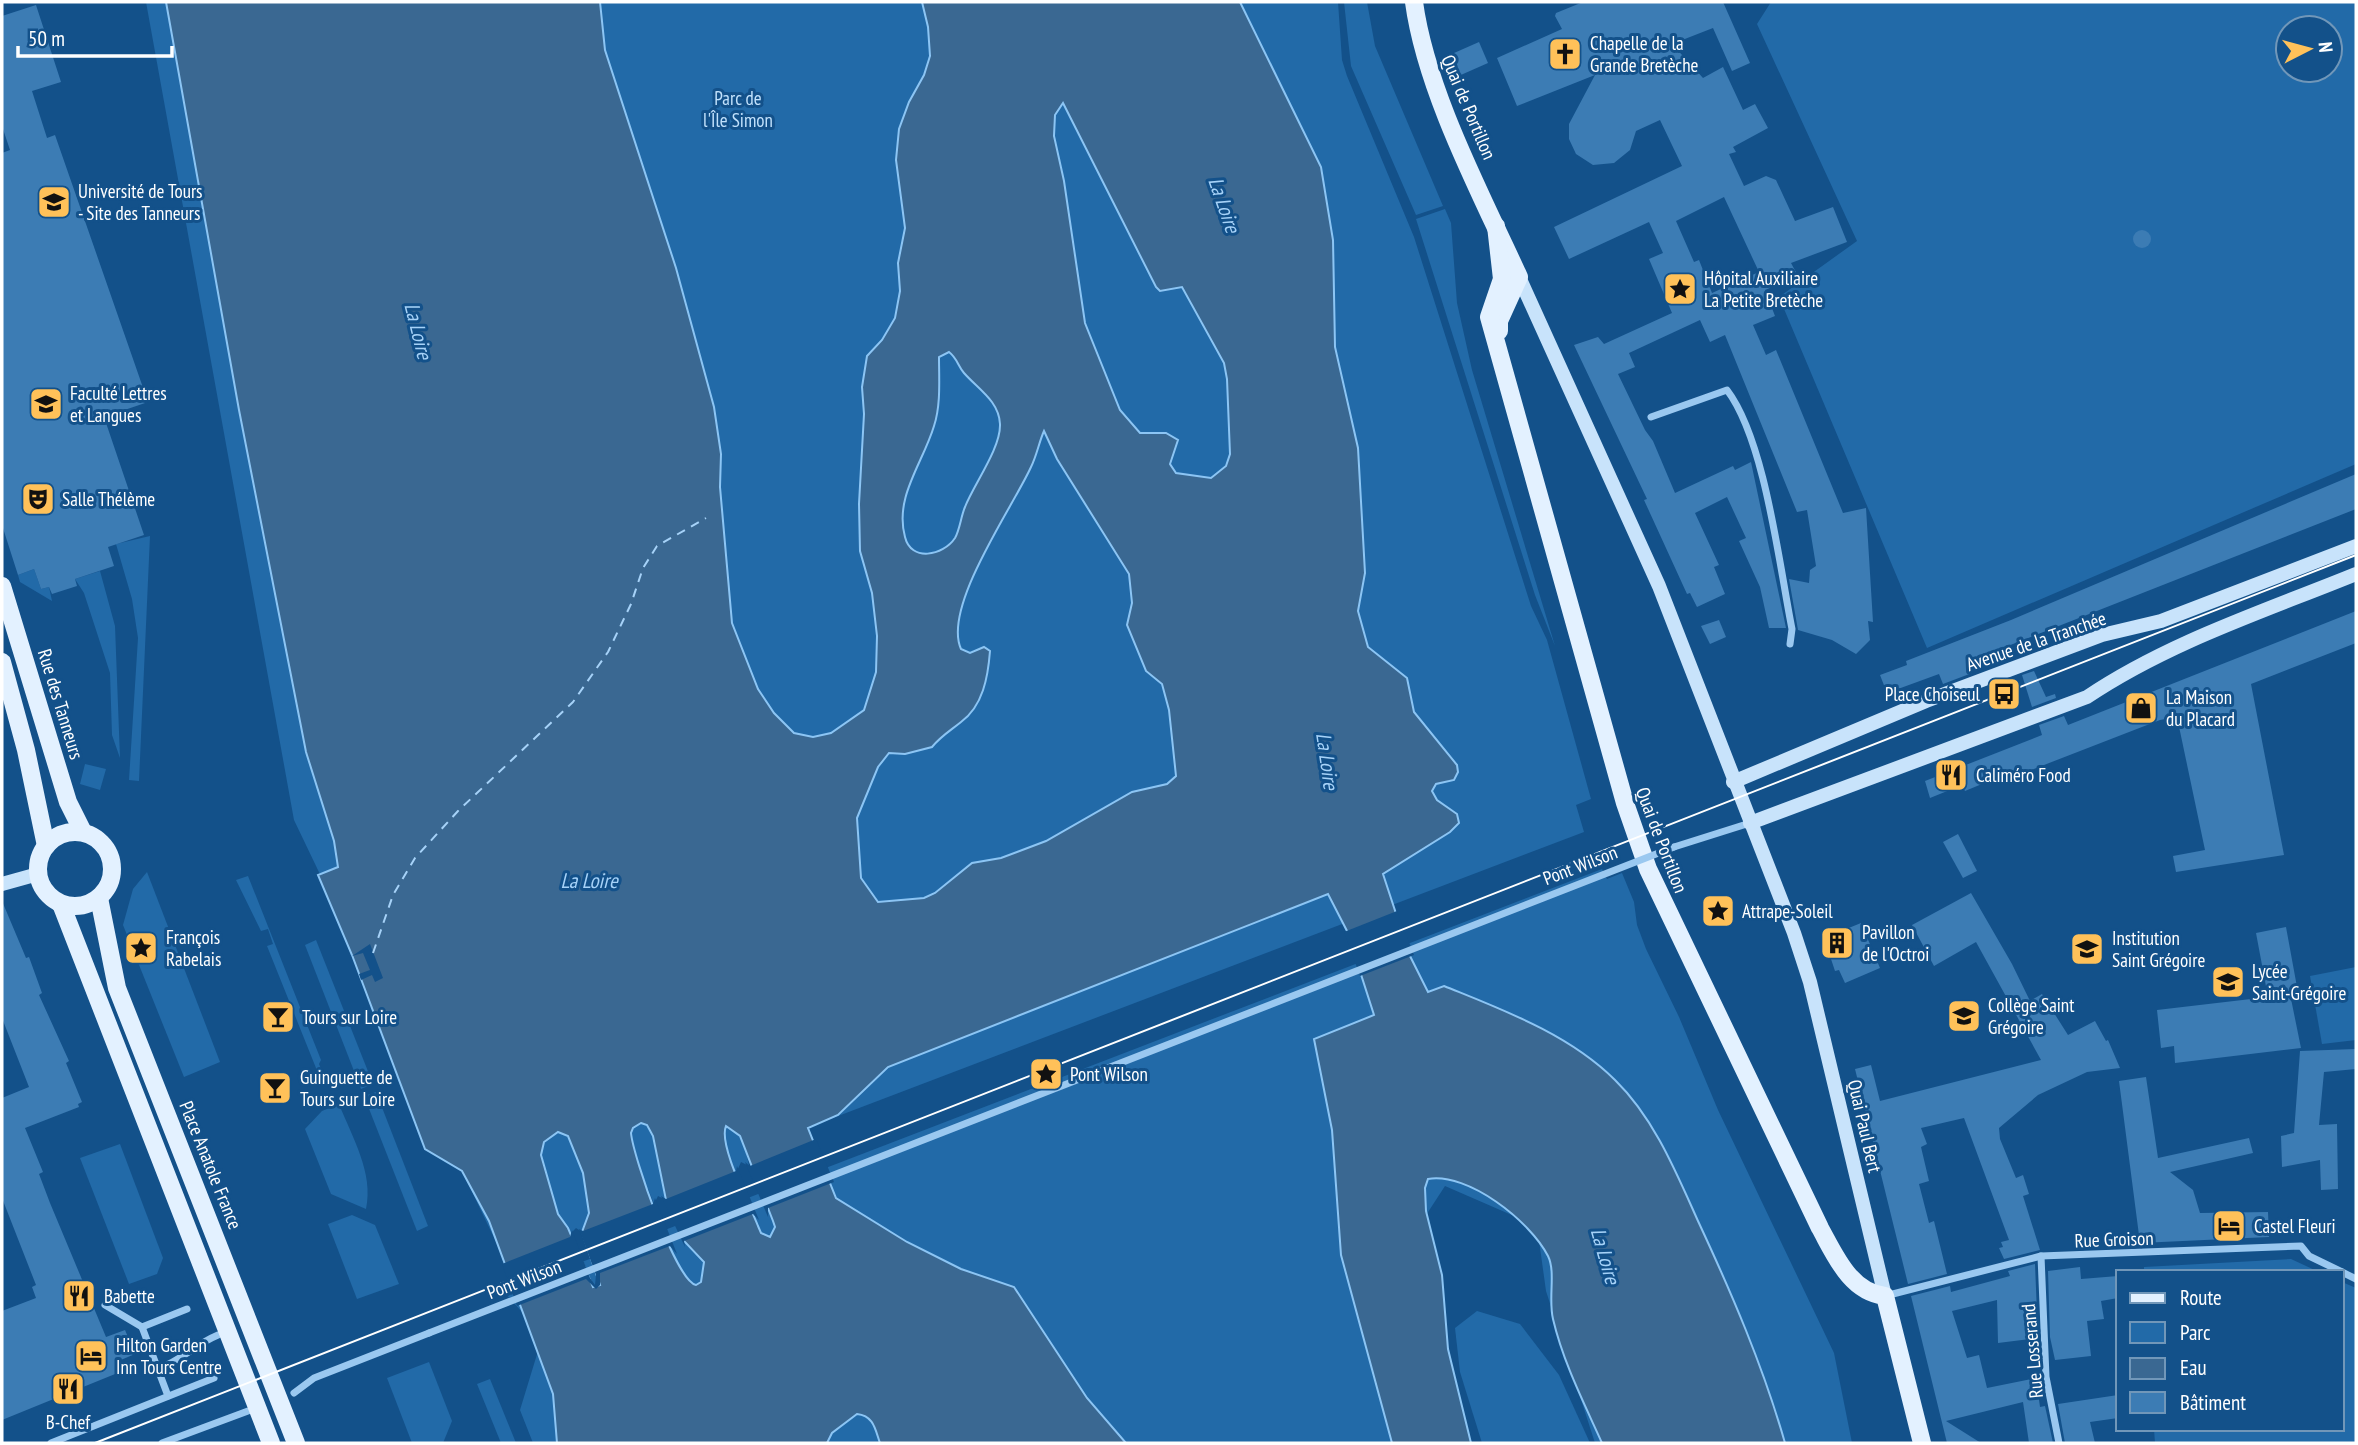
<svg xmlns="http://www.w3.org/2000/svg" width="2358" height="1445" font-family="'PT Sans Narrow',sans-serif">
<style>
.green{fill:#226aa8;fill-rule:evenodd}
.water{fill:#3a6892;stroke:#8cc5f4;stroke-width:2;fill-rule:evenodd}
.pier{fill:#13518a}
.lines{fill:none;stroke-linecap:round;stroke-linejoin:round}
.ferry{stroke:#a6d2f8;stroke-width:2;stroke-dasharray:9 7;stroke-linecap:butt}
.building{fill:#3c7cb4;fill-rule:evenodd}
.street{stroke:#9ac8f0;stroke-width:7}
.secondary{stroke:#c8e3fb;stroke-width:14}
.primary{stroke:#e3f1ff;stroke-width:18}
.tram{stroke:#fff;stroke-width:2}
.street-bridge{stroke:#9ac8f0;stroke-width:7}
.labels{text-anchor:middle;stroke-width:6;stroke-linejoin:round;paint-order:stroke}
.poi-label{font-size:19px;fill:#fff;stroke:#13518a;text-anchor:start}
.park-label{font-size:19px;fill:#c1e1fc;stroke:#13518a}
.street-label{font-size:19px;fill:#fff;stroke:#13518a}
.water-label{font-size:21px;font-style:italic;fill:#a6d2f8;stroke:#13518a}
</style>
<rect width="100%" height="100%" fill="#13518a"/>
<g class="green">
<polygon points="146,2 1338,2 1342,60 1347,76 1414,237 1531,606 1547,640 1591,799 1576,805 1584,832 746,1151 749,1166 741,1162 737,1171 663,1188 666,1200 658,1196 654,1204 648,1189 589,1213 582,1232 576,1228 570,1234 563,1221 498,1246 294,820"/>
<polygon points="1344,2 1367,2 1375,46 1443,206 1416,215 1351,66"/>
<path d="M1771,2H2356V464L1927,648L1779,297L1857,241L1757,24ZM2288,28H2330V70H2288Z"/>
<polygon points="1445,209 1451,223 1457,303 1472,370 1555,646 1535,595 1416,219"/>
<polygon points="150,536 139,781 129,780 138,638 132,599 116,544"/>
<polygon points="34,569 41,589 49,587 52,601 20,582 18,575"/>
<polygon points="100,571 115,626 120,758 112,735 110,673 84,593 75,579"/>
<polygon points="85,764 106,769 100,790 80,784"/>
<polygon points="1602,869 1607,879 1622,873 1634,902 1637,925 1646,949 1679,1017 1718,1110 1834,1353 1852,1443 1595,1443 1546,1291 1537,1226 1445,1186 1417,1229 1462,1443 533,1443 520,1410 538,1351 545,1371 552,1345 504,1292"/>
<polygon points="147,872 220,1062 184,1077 123,925 133,889"/>
<polygon points="248,876 321,1060 319,1064 322,1071 318,1073 267,946 273,944 268,929 261,931 236,880"/>
<polygon points="316,940 373,1084 361,1089 305,945"/>
<polygon points="2356,967 2356,1040 2322,1044 2310,976"/>
<polygon points="376,1092 428,1226 417,1231 364,1096"/>
<path d="M339,1104C352,1137 374,1173 366,1209L331,1194L305,1129L322,1111Z"/>
<polygon points="120,1144 163,1258 157,1274 129,1284 80,1158"/>
<polygon points="352,1215 375,1225 399,1284 357,1299 328,1224"/>
<polygon points="2291,1259 2319,1272 2144,1272 2144,1267"/>
<polygon points="2342,1282 2356,1288 2356,1443 2155,1443 2154,1429 2342,1429"/>
<polygon points="1477,1311 1520,1324 1559,1375 1590,1443 1482,1443 1460,1372 1455,1328"/>
<polygon points="429,1362 452,1421 443,1443 412,1443 387,1378"/>
<polygon points="490,1379 516,1443 501,1443 477,1384"/>
</g>
<path class="water" d="M166,2H600L605,50L676,268L714,407L721,454L720,487L732,623L758,689L774,713L794,733L813,737L831,733L864,710L876,672L877,636L872,593L860,551L859,504L864,414L862,387L867,356L882,340L895,318L900,291L898,263L905,228L896,160L899,129L909,102L924,75L930,56L928,27L922,2H1240L1321,167L1333,240L1335,347L1358,448L1365,573L1358,611L1368,647L1407,678L1414,712L1457,765L1458,772L1454,780L1436,784L1432,791L1437,800L1457,814L1459,823L1450,832L1383,874L1410,956L1428,992L1444,986C1503,1010 1569,1034 1615,1080C1654,1118 1676,1172 1698,1221C1732,1294 1763,1366 1785,1443H1602C1584,1403 1563,1362 1553,1319C1548,1299 1556,1272 1548,1256C1530,1221 1468,1172 1428,1179L1425,1188L1426,1211L1442,1275L1448,1349L1471,1443H1392L1341,1255L1332,1130L1314,1039L1374,1015L1347,931L1328,894L888,1067L838,1115L808,1128L836,1198L907,1242L961,1269L1014,1287L1087,1398L1126,1443H880C875,1429 874,1416 857,1414L832,1433L827,1443H557L553,1394L489,1221L462,1171L425,1149L352,955L318,875L338,867L334,841L306,752L239,410ZM1063,103L1156,287L1160,291L1182,287L1224,363L1227,379L1230,454L1226,466L1211,478L1176,473L1170,464L1178,440L1166,433H1140L1120,410L1085,323L1064,181L1054,136L1055,115ZM949,352C957,358 958,366 964,373C978,389 999,401 1000,424C1001,448 974,484 965,507C961,516 960,529 955,538C943,556 911,562 905,537C894,497 923,463 934,426C941,405 939,379 939,357ZM1044,431L1057,459L1129,574L1132,603L1127,625L1146,671L1162,684L1169,710L1176,776L1167,784L1132,792L1046,841L1001,858L972,863L935,893L924,898L878,902L861,878L857,818L878,767L889,753L905,754L932,747C941,736 950,731 961,722C983,706 988,677 990,651L984,647L970,653L961,649C942,607 1013,507 1031,467C1037,455 1039,442 1044,431ZM641,1123L647,1125L653,1136L666,1200L684,1241L704,1262L701,1282L696,1285C676,1281 633,1156 631,1133L633,1128ZM726,1126L740,1136L773,1221L775,1227L770,1237L761,1233L758,1226C750,1205 718,1145 726,1126ZM558,1132L568,1136L583,1173L589,1213L582,1232L600,1285L593,1287L568,1228L558,1214L541,1155L544,1142Z"/>
<g class="pier">
<polygon points="1397,911 1414,955 1360,976 1344,932"/>
<polygon points="370,944 383,978 375,982 372,975 361,980 359,974 370,970 363,953 352,956"/>
<polygon points="816,1139 834,1182 768,1208 768,1217 745,1162 750,1166"/>
<polygon points="737,1166 759,1220 753,1214 684,1241 685,1247 661,1196 666,1199 736,1171"/>
<polygon points="655,1198 677,1254 670,1246 600,1273 600,1285 596,1289 586,1279 517,1306 502,1264 570,1237 572,1230 590,1278 595,1285 596,1275 579,1229 583,1231 653,1204"/>
</g>
<g class="lines">
<polyline class="ferry" points="373,953 393,895 415,858 458,811 573,702 608,652 631,604 643,568 657,546 706,518"/>
</g>
<g class="building">
<path d="M1583,2H1723L1750,63L1732,71L1713,28L1672,44L1703,78L1723,67L1743,110L1755,104L1768,128L1733,147L1736,152L1729,154L1744,186L1766,176L1776,180L1795,221L1833,207L1847,242L1791,263L1798,276L1765,290L1775,316L1753,325L1766,355L1776,350L1843,513L1866,508L1873,622L1868,621L1870,640L1856,654L1832,640L1798,630L1789,579L1809,583L1810,570L1816,566L1807,510L1797,512L1725,335L1710,342L1700,320L1629,353L1635,367L1618,374L1645,430L1653,441L1675,493L1733,466L1735,470L1751,462L1786,628H1769L1760,587L1739,541L1746,538L1727,497L1695,513L1719,565L1714,567L1725,594L1697,607L1690,593L1687,594L1644,500L1647,499L1574,345L1598,337L1604,344L1672,313L1649,259L1663,253L1649,222L1569,259L1554,227L1682,166L1660,120L1636,131L1630,150L1614,163L1593,165L1576,154L1569,139V124L1595,75L1517,106L1497,58L1562,29L1555,16L1556,13ZM1724,197L1759,272L1712,293L1699,260L1694,262L1676,221Z"/>
<polygon points="36,5 61,82 32,91 47,138 55,135 148,402 104,417 144,535 108,547 114,566 75,579 77,586 52,594 49,587 41,589 34,569 18,575 2,525 2,153 10,150 2,126 2,16"/>
<polygon points="1479,42 1488,63 1454,78 1445,57"/>
<circle cx="2142" cy="239" r="9"/>
<polygon points="2356,474 2356,509 1967,662 1972,673 1943,684 1939,674 1887,693 1880,675 1907,665 1906,661 2011,620"/>
<polygon points="2356,611 2356,643 2251,684 2284,855 2176,872 2173,856 2205,850 2177,717 2160,720 1995,784 1994,779 1965,791 1962,785 1930,798 1925,781 2042,735 2039,725 2064,716 2068,725"/>
<polygon points="1719,620 1726,637 1710,644 1701,626"/>
<polygon points="2034,671 2046,697 2055,694 2056,698 2032,707 2022,675"/>
<polygon points="1958,834 1977,871 1963,878 1943,842"/>
<polygon points="1971,893 2012,964 2030,1001 2042,994 2068,1035 2095,1021 2106,1041 2108,1040 2120,1068 2087,1072 2038,1095 1999,1128 2000,1139 2016,1178 2023,1175 2029,1194 2023,1196 2040,1250 2004,1259 1999,1248 2003,1247 2001,1242 2009,1240 1964,1118 1921,1128 1927,1144 1921,1147 1929,1181 1919,1184 1929,1223 1934,1221 1947,1274 1908,1284 1855,1069 1871,1065 1880,1101 2041,1060 1976,942 1934,966 1912,925"/>
<polygon points="2,901 26,958 29,957 42,993 39,995 69,1061 66,1063 82,1102 78,1104 79,1107 25,1128 43,1172 39,1174 50,1203 106,1337 125,1330 135,1354 116,1362 120,1372 2,1420 2,1311 36,1298 32,1287 36,1285 2,1198 2,1098 29,1087 2,1018"/>
<polygon points="1861,923 1880,968 1845,983 1839,970 1835,971 1824,938"/>
<polygon points="2286,927 2297,987 2289,989 2301,1048 2175,1063 2174,1046 2161,1048 2157,1010 2268,997 2256,933"/>
<polygon points="2356,1049 2356,1069 2324,1072 2319,1125 2337,1124 2338,1189 2321,1190 2320,1160 2282,1167 2281,1136 2294,1133 2300,1051"/>
<polygon points="2146,1077 2158,1158 2249,1138 2253,1153 2170,1172 2193,1190 2200,1213 2268,1212 2269,1237 2140,1243 2119,1081"/>
<polygon points="2035,1264 2038,1338 1998,1343 1997,1300 1952,1311 1967,1358 1979,1355 1987,1388 2036,1378 2040,1407 2045,1406 2053,1443 2029,1443 2023,1402 1946,1421 1981,1443 1947,1443 1911,1296 1950,1286 1951,1292 2010,1276 2008,1271"/>
<polygon points="2080,1267 2081,1279 2118,1276 2118,1298 2101,1301 2104,1319 2087,1321 2091,1356 2055,1360 2050,1337 2048,1271"/>
<polygon points="2118,1395 2118,1418 2090,1422 2095,1443 2065,1443 2058,1404"/>
</g>
<g class="lines">
<g class="street">
<path d="M1651,417L1727,390C1765,440 1779,564 1792,629L1790,644"/>
<polyline points="1674,847 1750,823"/>
<polyline points="2041,1256 2046,1377 2059,1443"/>
<polyline points="2342,1272 2356,1279"/>
<polyline points="1885,1296 2041,1256 2301,1246 2309,1256 2342,1272"/>
<polyline points="105,1305 142,1327 187,1309"/>
<polyline points="142,1327 168,1396"/>
<path d="M158,1369C184,1359 194,1345 218,1335"/>
<polyline points="294,1393 314,1378 429,1333"/>
<polyline points="51,1443 214,1378"/>
<polyline points="162,1443 248,1411"/>
</g>
<g class="secondary">
<polyline points="1519,277 1659,586 1794,933 1810,982 1885,1296"/>
<polyline points="1733,782 1926,701 2102,635 2161,621 2356,546"/>
<path d="M1750,823L2087,697C2169,642 2265,611 2356,574"/>
<polyline points="2,884 38,874"/>
</g>
<g class="primary">
<path d="M1414,2C1426,91 1481,194 1519,277L1499,321V331"/>
<path d="M1496,226L1502,279L1489,317L1625,803L1648,869L1820,1228C1835,1255 1850,1292 1885,1296L1922,1443"/>
<polyline points="2,586 68,802 83,832"/>
<polyline points="2,662 26,750 46,846"/>
<circle cx="75" cy="869" r="37"/>
<polyline points="99,898 117,988 296,1443"/>
<polyline points="61,904 271,1443"/>
</g>
<polyline class="tram" points="95,1443 2356,555"/>
<polyline class="street-bridge" points="429,1333 1674,847"/>
</g>
<defs>
<symbol id="church-square" viewBox="-11 -11 22 22"><rect x="-9" y="-9" width="18" height="18" rx="4" fill="#ffc159" stroke="#13518a"/><path d="M-1.2-6h2.4v3.5h3.3v2.4h-3.3V6h-2.4V-.1h-3.3v-2.4h3.3Z" fill="#111"/></symbol>
<symbol id="university-square" viewBox="-11 -11 22 22"><rect x="-9" y="-9" width="18" height="18" rx="4" fill="#ffc159" stroke="#13518a"/><path d="M0-5L7-2L0 1L-7-2ZM-4 1L0 2.5L4 1V4Q0 6-4 4Z" fill="#111"/></symbol>
<symbol id="sight-square" viewBox="-11 -11 22 22"><rect x="-9" y="-9" width="18" height="18" rx="4" fill="#ffc159" stroke="#13518a"/><path d="M0-6L1.8-2.2L6-1.7L2.9 1.2L3.7 5.4L0 3.3L-3.7 5.4L-2.9 1.2L-6-1.7L-1.8-2.2Z" fill="#111"/></symbol>
<symbol id="theatre-square" viewBox="-11 -11 22 22"><rect x="-9" y="-9" width="18" height="18" rx="4" fill="#ffc159" stroke="#13518a"/><path d="M-5-5.5Q0-4 5-5.5V0Q5 5 0 6Q-5 5-5 0ZM-3.3-2.5H-1v1.5H-3.3ZM1-2.5H3.3v1.5H1ZM-2.8 1Q0 5.5 2.8 1Z" fill="#111"/></symbol>
<symbol id="bus-square" viewBox="-11 -11 22 22"><rect x="-9" y="-9" width="18" height="18" rx="4" fill="#ffc159" stroke="#13518a"/><path d="M-5-6H5V4H4V6H2V4H-2V6H-4V4H-5ZM-3.5-4V0h7V-4ZM-3.5 1.2v1.5H-2V1.2ZM2 1.2v1.5H3.5V1.2Z" fill="#111"/></symbol>
<symbol id="shop-square" viewBox="-11 -11 22 22"><rect x="-9" y="-9" width="18" height="18" rx="4" fill="#ffc159" stroke="#13518a"/><path d="M-5-2.5h2.3a2.7 3.5 0 0 1 5.4 0H5L5.5 6h-11ZM-1.5-2.5h3a1.5 2.3 0 0 0-3 0Z" fill="#111"/></symbol>
<symbol id="restaurant-square" viewBox="-11 -11 22 22"><rect x="-9" y="-9" width="18" height="18" rx="4" fill="#ffc159" stroke="#13518a"/><path d="M-5-6h1v4h1v-4h1v4h1v-4h1v5L-1.5 .5V6h-2V.5L-5-1ZM5-6V6H3V1.5H1.5Q1.5-4 5-6Z" fill="#111"/></symbol>
<symbol id="building-square" viewBox="-11 -11 22 22"><rect x="-9" y="-9" width="18" height="18" rx="4" fill="#ffc159" stroke="#13518a"/><path d="M-4-6H4V6H1V3H-1V6H-4ZM-2.5-4.3h1.7v1.8h-1.7ZM.8-4.3h1.7v1.8H.8ZM-2.5-1h1.7V.8h-1.7ZM.8-1h1.7V.8H.8Z" fill="#111"/></symbol>
<symbol id="school-square" viewBox="-11 -11 22 22"><rect x="-9" y="-9" width="18" height="18" rx="4" fill="#ffc159" stroke="#13518a"/><path d="M0-5L7-2L0 1L-7-2ZM-4 1L0 2.5L4 1V4Q0 6-4 4Z" fill="#111"/></symbol>
<symbol id="bar-square" viewBox="-11 -11 22 22"><rect x="-9" y="-9" width="18" height="18" rx="4" fill="#ffc159" stroke="#13518a"/><path d="M-6-5H6L.8 .8V4.5H3.5V6h-7V4.5H-.8V.8Z" fill="#111"/></symbol>
<symbol id="hotel-square" viewBox="-11 -11 22 22"><rect x="-9" y="-9" width="18" height="18" rx="4" fill="#ffc159" stroke="#13518a"/><path d="M-6-4.5h1.5V1H6V5H4.5V3h-9V5H-6ZM-4 0a1.8 1.8 0 1 1 3.6 0ZM.5 0V-2.5h3Q6-2.5 6 0Z" fill="#111"/></symbol>
</defs>
<g fill-rule="evenodd">
<use href="#church-square" x="1546" y="35" width="38" height="38"/>
<use href="#university-square" x="35" y="183" width="38" height="38"/>
<use href="#sight-square" x="1661" y="270" width="38" height="38"/>
<use href="#university-square" x="27" y="385" width="38" height="38"/>
<use href="#theatre-square" x="19" y="480" width="38" height="38"/>
<use href="#bus-square" x="1985" y="675" width="38" height="38"/>
<use href="#shop-square" x="2122" y="689" width="38" height="38"/>
<use href="#restaurant-square" x="1932" y="756" width="38" height="38"/>
<use href="#sight-square" x="1699" y="892" width="38" height="38"/>
<use href="#building-square" x="1818" y="924" width="38" height="38"/>
<use href="#sight-square" x="122" y="929" width="38" height="38"/>
<use href="#school-square" x="2068" y="930" width="38" height="38"/>
<use href="#school-square" x="2209" y="963" width="38" height="38"/>
<use href="#school-square" x="1945" y="997" width="38" height="38"/>
<use href="#bar-square" x="259" y="998" width="38" height="38"/>
<use href="#sight-square" x="1027" y="1055" width="38" height="38"/>
<use href="#bar-square" x="256" y="1069" width="38" height="38"/>
<use href="#hotel-square" x="2210" y="1207" width="38" height="38"/>
<use href="#restaurant-square" x="60" y="1277" width="38" height="38"/>
<use href="#hotel-square" x="72" y="1337" width="38" height="38"/>
<use href="#restaurant-square" x="49" y="1370" width="38" height="38"/>
</g>
<g class="labels">
<g class="poi-label">
<text x="1590" y="50">Chapelle de la<tspan x="1590" dy="22">Grande Bretèche</tspan></text>
<text x="78" y="198">Université de Tours<tspan x="78" dy="22">- Site des Tanneurs</tspan></text>
<text x="1704" y="285">Hôpital Auxiliaire<tspan x="1704" dy="22">La Petite Bretèche</tspan></text>
<text x="70" y="400">Faculté Lettres<tspan x="70" dy="22">et Langues</tspan></text>
<text x="62" y="506">Salle Thélème</text>
<text x="1980" y="701" text-anchor="end">Place Choiseul</text>
<text x="2166" y="704">La Maison<tspan x="2166" dy="22">du Placard</tspan></text>
<text x="1976" y="782">Caliméro Food</text>
<text x="1742" y="918">Attrape-Soleil</text>
<text x="1862" y="939">Pavillon<tspan x="1862" dy="22">de l'Octroi</tspan></text>
<text x="166" y="944">François<tspan x="166" dy="22">Rabelais</tspan></text>
<text x="2112" y="945">Institution<tspan x="2112" dy="22">Saint Grégoire</tspan></text>
<text x="2252" y="978">Lycée<tspan x="2252" dy="22">Saint-Grégoire</tspan></text>
<text x="1988" y="1012">Collège Saint<tspan x="1988" dy="22">Grégoire</tspan></text>
<text x="302" y="1024">Tours sur Loire</text>
<text x="1070" y="1081">Pont Wilson</text>
<text x="300" y="1084">Guinguette de<tspan x="300" dy="22">Tours sur Loire</tspan></text>
<text x="2254" y="1233">Castel Fleuri</text>
<text x="104" y="1303">Babette</text>
<text x="116" y="1352">Hilton Garden<tspan x="116" dy="22">Inn Tours Centre</tspan></text>
<text x="68" y="1429" text-anchor="middle">B-Chef</text>
</g>
<g class="park-label">
<text x="738" y="105">Parc de<tspan x="738" dy="22">l'Île Simon</tspan></text>
</g>
<g class="street-label">
<text transform="translate(1469 107) rotate(67)" y="7">Quai de Portillon</text>
<text transform="translate(2036 641) rotate(-19)" y="7">Avenue de la Tranchée</text>
<text transform="translate(61 704) rotate(73)" y="7">Rue des Tanneurs</text>
<text transform="translate(1662 840) rotate(69)" y="7">Quai de Portillon</text>
<text transform="translate(1580 865) rotate(-21)" y="7">Pont Wilson</text>
<text transform="translate(1865 1126) rotate(77)" y="7">Quai Paul Bert</text>
<text transform="translate(211 1165) rotate(68)" y="7">Place Anatole France</text>
<text transform="translate(2114 1239) rotate(-2)" y="7">Rue Groison</text>
<text transform="translate(524 1279) rotate(-21)" y="7">Pont Wilson</text>
<text transform="translate(2032 1351) rotate(-95)" y="7">Rue Losserand</text>
</g>
<g class="water-label">
<text transform="translate(1224 205) rotate(71)" y="7">La Loire</text>
<text transform="translate(418 331) rotate(76)" y="7">La Loire</text>
<text transform="translate(1327 761) rotate(82)" y="7">La Loire</text>
<text x="589" y="888">La Loire</text>
<text transform="translate(1605 1256) rotate(74)" y="7">La Loire</text>
</g>
</g>
<rect width="2358" height="1445" fill="none" stroke="#ffffff" stroke-width="7"/>
<rect x="2116" y="1270" width="228" height="161" fill="#13518a" stroke="#7197b9" stroke-width="2"/>
<rect x="2130" y="1293" width="35" height="10" fill="#e3f1ff" stroke="#7197b9" stroke-width="2"/>
<text x="2180" y="1305" font-size="21" fill="#ffffff">Route</text>
<rect x="2130" y="1322" width="35" height="21" fill="#226aa8" stroke="#7197b9" stroke-width="2"/>
<text x="2180" y="1340" font-size="21" fill="#ffffff">Parc</text>
<rect x="2130" y="1358" width="35" height="21" fill="#3a6892" stroke="#7197b9" stroke-width="2"/>
<text x="2180" y="1375" font-size="21" fill="#ffffff">Eau</text>
<rect x="2130" y="1392" width="35" height="21" fill="#3c7cb4" stroke="#7197b9" stroke-width="2"/>
<text x="2180" y="1410" font-size="21" fill="#ffffff">Bâtiment</text>
<g transform="translate(2309 49) rotate(84)"><circle r="33" fill="#13518a" stroke="#7197b9" stroke-width="2"/>
<path d="M0-5L12 26L0 18L-12 26Z" fill="#ffc159"/>
<text y="-10" font-size="19" font-weight="bold" text-anchor="middle" fill="#ffffff">N</text>
</g>
<path d="M18 46v10h154v-10" fill="none" stroke="#ffffff" stroke-width="3.5"/>
<text x="28" y="46" font-size="21" fill="#ffffff" stroke="#13518a" stroke-width="5" paint-order="stroke">50 m</text>
</svg>
